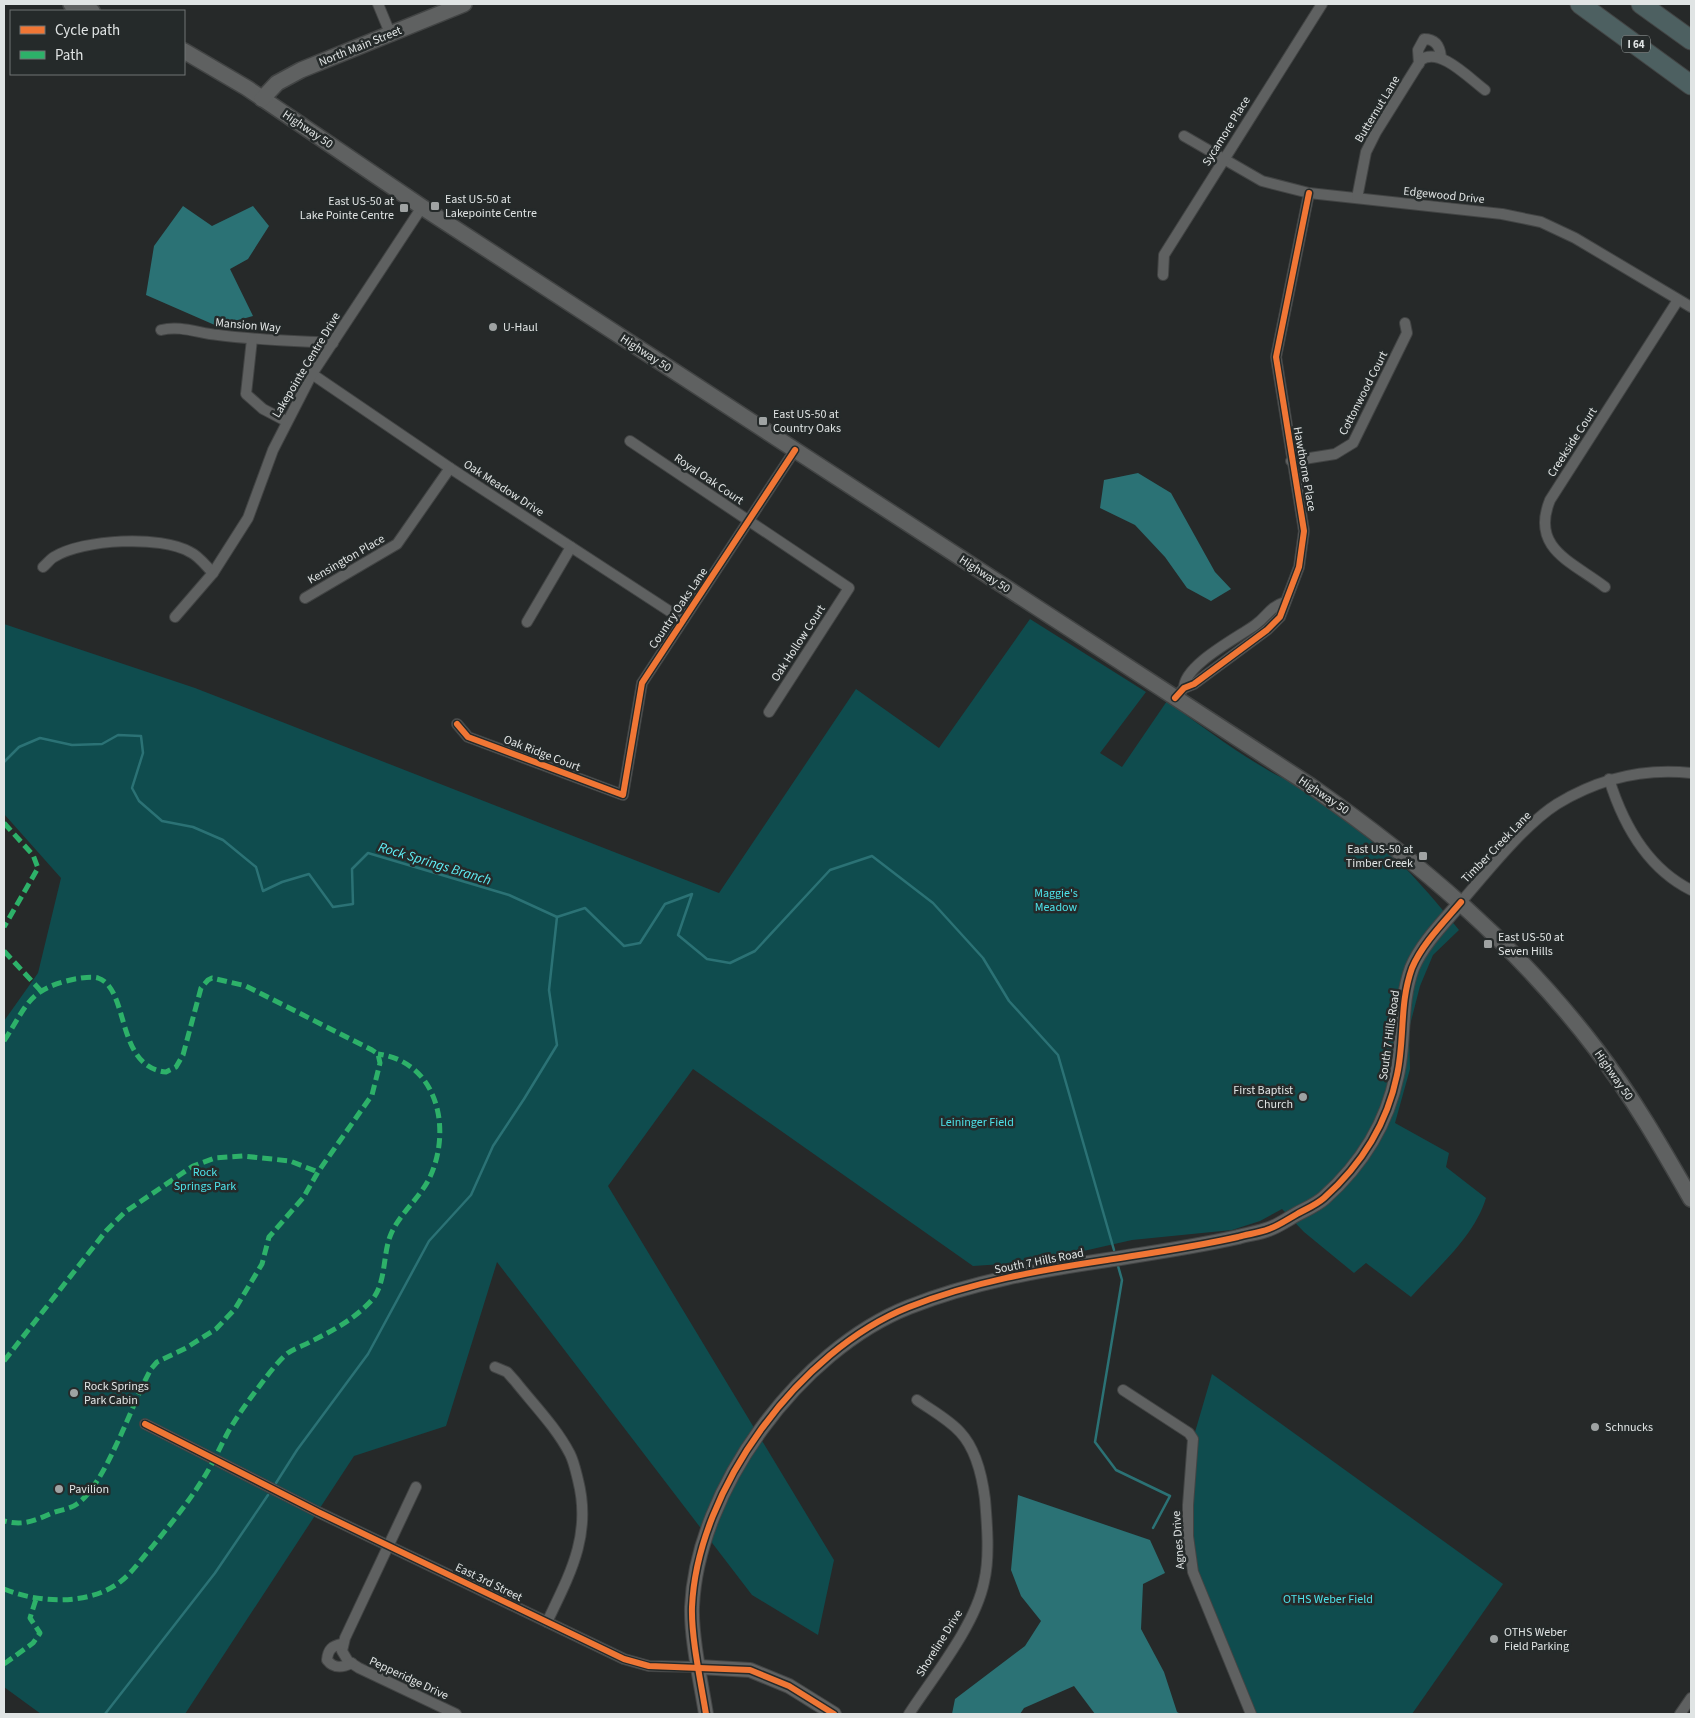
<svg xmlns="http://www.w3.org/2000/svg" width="1695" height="1718" font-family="'Source Sans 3',sans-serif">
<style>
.green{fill:#0f4c4e}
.water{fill:#2b7275}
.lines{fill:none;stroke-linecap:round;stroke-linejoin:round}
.stream{stroke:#2b7275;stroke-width:2.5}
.minor-casing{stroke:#424444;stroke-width:12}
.tertiary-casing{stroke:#424444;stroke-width:16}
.secondary-casing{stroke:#424444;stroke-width:18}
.motorway-casing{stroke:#424444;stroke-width:21}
.minor{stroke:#5f6161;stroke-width:10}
.tertiary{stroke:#5f6161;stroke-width:14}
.secondary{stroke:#5f6161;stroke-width:15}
.motorway{stroke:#4d6061;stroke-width:19}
.quiet{stroke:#2db169;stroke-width:5;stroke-dasharray:10 5;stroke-linecap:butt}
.cycleway-casing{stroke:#252a2a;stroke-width:9}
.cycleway{stroke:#f07635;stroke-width:6}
.poi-dot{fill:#9fa3a3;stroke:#252a2a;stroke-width:2}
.labels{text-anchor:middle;stroke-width:5;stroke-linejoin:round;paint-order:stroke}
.shield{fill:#252a2a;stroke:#a8acac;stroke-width:1}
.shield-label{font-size:11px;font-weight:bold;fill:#e0e4e4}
.street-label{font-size:12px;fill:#e0e4e4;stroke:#252a2a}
.poi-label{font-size:12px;fill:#e0e4e4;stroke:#252a2a;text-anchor:start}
.park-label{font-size:12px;fill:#4de2e9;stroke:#252a2a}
.water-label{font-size:14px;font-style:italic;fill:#5ff0f7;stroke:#252a2a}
</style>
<rect width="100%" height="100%" fill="#262929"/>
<g class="green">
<path d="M1030,619L1146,692L1100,753L1122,767L1167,701C1201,726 1235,751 1271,772C1287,781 1304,787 1319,797C1373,829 1420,881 1459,930L1433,955L1420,986L1409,1029L1410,1069L1395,1123L1449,1153L1446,1167L1486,1198C1474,1237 1438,1267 1411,1297L1366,1263L1354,1273L1304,1232L1282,1209L1260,1221L1232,1230L1132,1240L1035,1262L973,1266L693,1069L608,1186L834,1560L818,1635L752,1595L497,1262L446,1426L354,1456L185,1714H41L4,1687V1021L38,973L61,878L4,814V624L195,688L719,893L856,689L939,748Z"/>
<polygon points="1212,1374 1503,1584 1412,1714 1251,1714 1190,1554 1193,1439"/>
</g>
<g class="water">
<polygon points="183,206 212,226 253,206 269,226 248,259 230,269 253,316 217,326 146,295 154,246"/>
<polygon points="1138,473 1171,493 1215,572 1231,589 1211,601 1187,588 1165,557 1135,525 1100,508 1104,480"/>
<polygon points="1018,1495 1150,1540 1165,1573 1143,1584 1141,1629 1164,1672 1177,1712 1181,1714 1095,1714 1074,1686 1024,1708 1020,1714 952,1714 955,1699 1025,1646 1041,1621 1021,1596 1011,1570"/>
</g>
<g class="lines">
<g class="stream">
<polyline points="4,762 19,747 40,738 72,745 102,744 118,735 141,736 143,753 132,788 139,801 162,821 193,827 223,840 256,867 263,891 282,882 309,874 333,907 353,904 352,869 368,853 509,895 557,917"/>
<polyline points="557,917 585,908 624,946 640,943 665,904 692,894 678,935 707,959 730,963 755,951 830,870 872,856 933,903 983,958 1009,1001 1058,1055 1114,1250"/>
<polyline points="1118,1266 1122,1280 1095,1442 1116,1470 1170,1496 1153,1528"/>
<polyline points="276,1483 297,1450 368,1354 429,1241 471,1195 493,1146 524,1099 557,1045 549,990 557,917"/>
<polyline points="105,1714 215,1573 268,1495"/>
</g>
<defs>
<g id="minor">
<polyline points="378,4 390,33"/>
<path d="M1419,64L1418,50L1424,39C1436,39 1440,47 1441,57"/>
<polyline points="1184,136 1262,181 1309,193 1502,214 1541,222 1575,238 1691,307"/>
<path d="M1357,198L1366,152L1376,132L1421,60C1439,46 1470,79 1485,90"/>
<polyline points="1163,275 1164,255 1322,4"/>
<path d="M161,330C180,325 198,333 218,335C256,340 295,341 333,343"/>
<polyline points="252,339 246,394 263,409 286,421"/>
<polyline points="312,374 450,468 683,620"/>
<polyline points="630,441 849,588 769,712"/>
<polyline points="1291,461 1335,454 1353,443 1407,333 1405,323"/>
<path d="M43,567C47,564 50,559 54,557C83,539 161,535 190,552C199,556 206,566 213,573"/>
<path d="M1605,587C1573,562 1530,549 1550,500L1678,300"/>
<polyline points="305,598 397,544 450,468"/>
<polyline points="175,617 213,573 248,518 273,450 312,374 422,207"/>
<polyline points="527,622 571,547"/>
<path d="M1184,688C1184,665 1237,638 1255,625C1268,616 1268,608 1285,602"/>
<polyline points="1175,698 1184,688 1194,684 1267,630 1280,617 1299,567 1304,531 1276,357 1309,193"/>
<polyline points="457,724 468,737 623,795 642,683 795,450"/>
<path d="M1609,779C1623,824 1647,868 1691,890"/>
<path d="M1461,902C1487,872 1524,825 1557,804C1598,779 1644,768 1691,773"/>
<path d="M495,1367L507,1372L515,1381C534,1405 556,1427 570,1454C574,1462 576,1472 578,1480C592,1535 570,1574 547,1622"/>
<polyline points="1123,1390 1189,1433 1193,1439 1188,1505 1188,1536 1193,1572 1251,1714"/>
<polyline points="145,1424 318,1512 624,1659 649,1666 699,1667"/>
<polyline points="416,1487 345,1638 342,1651 348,1661 359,1668 456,1714"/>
<path d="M342,1644C332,1646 328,1649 327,1660C334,1669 342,1668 352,1663"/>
<path d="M909,1714C933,1677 975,1626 984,1582C990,1558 987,1523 985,1499C982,1475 976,1449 960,1432C948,1419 931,1410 917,1400"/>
<polyline points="1680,1714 1691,1698"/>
</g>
<g id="tertiary">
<polyline points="699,1667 750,1670 789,1686 834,1714"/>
<path d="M706,1714C701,1683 691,1637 692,1607C697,1489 800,1350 909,1307C972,1282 1040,1270 1107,1260C1151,1253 1194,1247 1238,1237C1248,1234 1259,1233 1269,1229C1278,1226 1288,1219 1297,1214C1306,1209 1316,1205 1324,1198C1361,1165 1387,1124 1397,1075C1405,1039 1399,1004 1412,968C1422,944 1444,922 1461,902"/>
</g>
<g id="secondary">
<polyline points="71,4 92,11"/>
<path d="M184,51L247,88L422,207L1311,786C1418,861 1517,945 1596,1049C1632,1096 1662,1148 1691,1199"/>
<polyline points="262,99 277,83 301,70 464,4"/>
</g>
<g id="motorway">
<polyline points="1580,4 1691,85"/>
<polyline points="1641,4 1691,40"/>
</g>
</defs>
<use href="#minor" class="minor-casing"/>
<use href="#tertiary" class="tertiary-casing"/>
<use href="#secondary" class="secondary-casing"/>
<use href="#motorway" class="motorway-casing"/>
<use href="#minor" class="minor"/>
<use href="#tertiary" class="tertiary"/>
<use href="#secondary" class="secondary"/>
<use href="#motorway" class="motorway"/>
<g class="quiet">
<polyline points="4,823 33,855 38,868 4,927"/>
<polyline points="4,951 41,991"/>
<path d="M4,1041C28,1004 28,989 75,979C82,978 91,976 98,978C130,989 115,1067 166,1072L176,1067L183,1055L201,988L208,980L212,978L246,986L372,1050L378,1054L380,1063L372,1095L318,1172L303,1198L269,1237L262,1264L235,1309L216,1329L186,1348L157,1362L151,1369C132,1403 106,1484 77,1504C70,1509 60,1510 52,1513C34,1521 23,1526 4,1521"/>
<polyline points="4,1361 106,1231 125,1212 193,1166 215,1158 243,1156 290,1161 318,1172"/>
<path d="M4,1589C38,1603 88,1606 120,1582C132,1573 142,1558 152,1547C170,1525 188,1503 203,1479C212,1465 218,1451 226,1436C236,1417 251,1397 264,1380C270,1372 281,1358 288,1353C295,1348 303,1346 310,1342C332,1331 353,1320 370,1302C387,1285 382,1255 391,1234C400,1213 420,1198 430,1177C452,1129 438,1062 378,1054"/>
<polyline points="4,1664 33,1643 40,1633 30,1618 36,1599"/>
</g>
<defs>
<g id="cycleway">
<polyline points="1175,698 1184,688 1194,684 1267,630 1280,617 1299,567 1304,531 1276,357 1309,193"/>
<polyline points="457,724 468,737 623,795 642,683 795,450"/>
<polyline points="145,1424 318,1512 624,1659 649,1666 750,1670 789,1686 834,1714"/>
<path d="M706,1714C701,1683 691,1637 692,1607C697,1489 800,1350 909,1307C972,1282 1040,1270 1107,1260C1151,1253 1194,1247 1238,1237C1248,1234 1259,1233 1269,1229C1278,1226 1288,1219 1297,1214C1306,1209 1316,1205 1324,1198C1361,1165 1387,1124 1397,1075C1405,1039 1399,1004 1412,968C1422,944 1444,922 1461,902"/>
</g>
</defs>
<use href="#cycleway" class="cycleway-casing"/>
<use href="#cycleway" class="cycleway"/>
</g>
<g class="poi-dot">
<rect x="430" y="201" width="10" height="10" rx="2.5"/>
<rect x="399" y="203" width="10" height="10" rx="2.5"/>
<circle cx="493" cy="327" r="5"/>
<rect x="758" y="416" width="10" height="10" rx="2.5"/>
<rect x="1418" y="851" width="10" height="10" rx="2.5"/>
<rect x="1483" y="939" width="10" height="10" rx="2.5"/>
<circle cx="1303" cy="1097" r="5"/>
<circle cx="74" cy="1393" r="5"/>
<circle cx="1595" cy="1427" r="5"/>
<circle cx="59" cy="1489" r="5"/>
<circle cx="1494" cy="1639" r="5"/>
</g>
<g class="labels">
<rect class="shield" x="1622" y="35.5" width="28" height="17" rx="4"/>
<g class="shield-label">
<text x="1636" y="48">I 64</text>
</g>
<g class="street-label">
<text transform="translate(360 46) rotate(-22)" y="4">North Main Street</text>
<text transform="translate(1377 109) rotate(-59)" y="4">Butternut Lane</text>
<text transform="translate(308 129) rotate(34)" y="4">Highway 50</text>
<text transform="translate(1226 131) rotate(-58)" y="4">Sycamore Place</text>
<text transform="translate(1444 195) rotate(6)" y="4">Edgewood Drive</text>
<text transform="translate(248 325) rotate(5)" y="4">Mansion Way</text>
<text transform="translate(646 353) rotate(33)" y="4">Highway 50</text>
<text transform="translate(306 365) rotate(-59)" y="4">Lakepointe Centre Drive</text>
<text transform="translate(1363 393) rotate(-63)" y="4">Cottonwood Court</text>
<text transform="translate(1572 442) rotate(-57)" y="4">Creekside Court</text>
<text transform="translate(1305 469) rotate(80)" y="4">Hawthorne Place</text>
<text transform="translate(709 479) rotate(34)" y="4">Royal Oak Court</text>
<text transform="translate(504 488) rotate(33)" y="4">Oak Meadow Drive</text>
<text transform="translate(346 559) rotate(-30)" y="4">Kensington Place</text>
<text transform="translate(985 574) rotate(33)" y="4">Highway 50</text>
<text transform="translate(678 608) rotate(-56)" y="4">Country Oaks Lane</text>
<text transform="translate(798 643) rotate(-57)" y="4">Oak Hollow Court</text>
<text transform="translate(542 753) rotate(21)" y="4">Oak Ridge Court</text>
<text transform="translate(1324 795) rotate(34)" y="4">Highway 50</text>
<text transform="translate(1496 847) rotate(-46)" y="4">Timber Creek Lane</text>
<text transform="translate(1389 1035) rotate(-82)" y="4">South 7 Hills Road</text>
<text transform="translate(1614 1075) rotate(55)" y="4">Highway 50</text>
<text transform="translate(1039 1261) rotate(-11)" y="4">South 7 Hills Road</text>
<text transform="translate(1178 1540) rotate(-94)" y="4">Agnes Drive</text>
<text transform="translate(489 1582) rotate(26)" y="4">East 3rd Street</text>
<text transform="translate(939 1643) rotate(-58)" y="4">Shoreline Drive</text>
<text transform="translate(409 1678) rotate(25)" y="4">Pepperidge Drive</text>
</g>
<g class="poi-label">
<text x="445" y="203">East US-50 at<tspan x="445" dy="14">Lakepointe Centre</tspan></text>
<text x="394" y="205" text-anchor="end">East US-50 at<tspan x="394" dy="14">Lake Pointe Centre</tspan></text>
<text x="503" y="331">U-Haul</text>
<text x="773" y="418">East US-50 at<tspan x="773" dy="14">Country Oaks</tspan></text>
<text x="1413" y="853" text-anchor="end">East US-50 at<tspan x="1413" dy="14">Timber Creek</tspan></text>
<text x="1498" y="941">East US-50 at<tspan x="1498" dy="14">Seven Hills</tspan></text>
<text x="1293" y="1094" text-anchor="end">First Baptist<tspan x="1293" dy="14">Church</tspan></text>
<text x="84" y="1390">Rock Springs<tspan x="84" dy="14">Park Cabin</tspan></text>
<text x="1605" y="1431">Schnucks</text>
<text x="69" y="1493">Pavilion</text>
<text x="1504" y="1636">OTHS Weber<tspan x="1504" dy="14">Field Parking</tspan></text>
</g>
<g class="park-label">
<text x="1056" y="897">Maggie's<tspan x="1056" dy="14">Meadow</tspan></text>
<text x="977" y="1126">Leininger Field</text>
<text x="205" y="1176">Rock<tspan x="205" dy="14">Springs Park</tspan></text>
<text x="1328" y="1603">OTHS Weber Field</text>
</g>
<g class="water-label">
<text transform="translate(435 863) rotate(17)" y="5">Rock Springs Branch</text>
</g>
</g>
<rect width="1695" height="1718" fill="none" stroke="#e0e4e4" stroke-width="10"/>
<rect x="10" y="10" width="175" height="65" fill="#252a2a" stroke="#707474"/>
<rect x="20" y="26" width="25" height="8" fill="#f07635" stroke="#707474"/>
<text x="55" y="35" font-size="15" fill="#e0e4e4">Cycle path</text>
<rect x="20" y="51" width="25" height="8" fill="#2db169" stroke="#707474"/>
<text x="55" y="60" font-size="15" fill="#e0e4e4">Path</text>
</svg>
